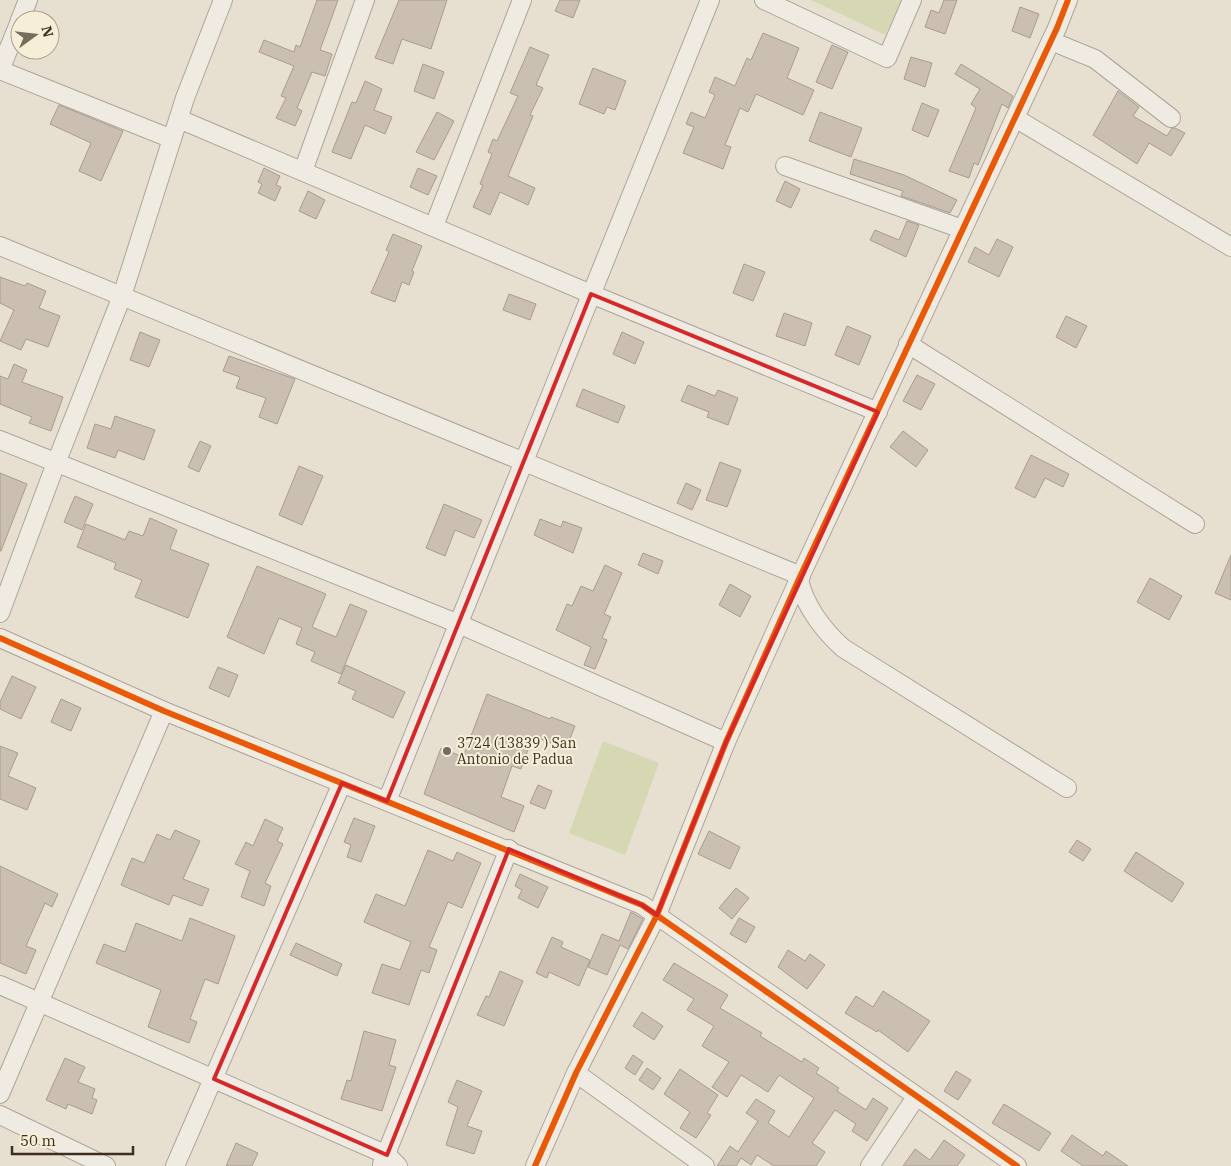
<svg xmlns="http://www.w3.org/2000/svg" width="1231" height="1166" font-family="'IBM Plex Serif',serif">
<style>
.green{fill:#d6d7b3}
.building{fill:#cbbfb2;stroke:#a89c90}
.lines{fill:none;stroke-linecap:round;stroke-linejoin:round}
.minor-casing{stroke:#ada599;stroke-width:20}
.minor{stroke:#efebe3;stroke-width:18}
.cycleway-casing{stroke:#f7eed8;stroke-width:9}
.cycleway{stroke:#e8590c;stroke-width:6}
.marked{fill:none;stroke:#d62828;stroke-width:4;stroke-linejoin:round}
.poi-dot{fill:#786c5e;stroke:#f7eed8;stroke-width:2}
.labels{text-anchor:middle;stroke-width:4;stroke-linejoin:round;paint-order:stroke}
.poi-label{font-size:14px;fill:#3d2e20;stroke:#f7eed8;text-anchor:start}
</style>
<rect width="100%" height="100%" fill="#e7e0d1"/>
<g class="green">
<polygon points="811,0 902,0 885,35"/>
<polygon points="603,741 659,763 625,855 569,833"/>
</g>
<g class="building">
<polygon points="317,0 338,0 320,50 332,54 325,76 312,72 297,108 302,111 295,126 276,118 286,98 281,96 294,66 259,52 264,40 294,52 296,45 300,47"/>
<polygon points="399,0 447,0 431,49 402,39 393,64 375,58"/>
<polygon points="560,0 580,0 573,18 555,11"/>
<polygon points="944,0 957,0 945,34 925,27 931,10 939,13"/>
<polygon points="1020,7 1039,14 1030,38 1012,31"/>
<polygon points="763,33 799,48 787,78 814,90 803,115 756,94 748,112 740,108 725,145 731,147 723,169 683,153 694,127 686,124 691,112 705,118 715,95 709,92 715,77 735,86 747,58 751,60"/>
<polygon points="832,45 848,52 832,89 816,82"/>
<polygon points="530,47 549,55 536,85 543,88 530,115 533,116 508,176 535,188 528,205 500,192 490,215 473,207 483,185 480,184 492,154 488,152 493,139 497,141 518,96 510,93"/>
<polygon points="911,57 932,63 925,87 904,79"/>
<polygon points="423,64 444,72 434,99 414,91"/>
<polygon points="961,64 1013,96 1008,108 1002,104 978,165 974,163 969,178 949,171 976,108 971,104 980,89 955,74"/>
<polygon points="593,68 626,81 615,110 607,107 604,114 579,104"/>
<polygon points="365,81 382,89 374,110 392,117 385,134 365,125 351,159 332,152 352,102 356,103"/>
<polygon points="1118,91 1139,107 1133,116 1167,136 1172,128 1175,128 1185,133 1171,156 1149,143 1137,164 1093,135"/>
<polygon points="922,103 939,110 928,137 912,130"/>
<polygon points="59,105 123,131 101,181 79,171 91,143 50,124"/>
<polygon points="437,112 454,121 434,160 416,152"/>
<polygon points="820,112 862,128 851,157 809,141"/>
<polygon points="854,159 904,175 957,200 950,213 901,196 903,191 850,174"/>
<polygon points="264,168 280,176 276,185 281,187 275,201 258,193 262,184 258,182"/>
<polygon points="418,168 437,176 428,195 410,187"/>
<polygon points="785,181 800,189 791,208 776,201"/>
<polygon points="308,191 325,200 316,219 299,211"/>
<polygon points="907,221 919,225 906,257 870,240 875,230 899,240"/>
<polygon points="393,234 422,246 412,271 414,272 409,285 402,282 395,302 371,293 389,252 386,250"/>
<polygon points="997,239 1013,247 999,277 968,262 975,247 989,255"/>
<polygon points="744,264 765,272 753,301 733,293"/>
<polygon points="0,277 25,286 27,283 46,291 39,308 60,316 48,347 26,339 21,350 0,341 14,310 0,303"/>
<polygon points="509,294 536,304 530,320 503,310"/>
<polygon points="784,313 812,323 805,346 776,336"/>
<polygon points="1066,316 1087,326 1076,348 1056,337"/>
<polygon points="847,326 871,336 859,365 835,355"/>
<polygon points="140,332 160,340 149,367 130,360"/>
<polygon points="622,332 644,342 635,364 613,354"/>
<polygon points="229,356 295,379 277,424 259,417 266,398 236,388 240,377 223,371"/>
<polygon points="14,364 27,370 22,382 63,397 51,431 29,423 32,417 0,404 0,376 8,379"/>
<polygon points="917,375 935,384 921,410 903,401"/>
<polygon points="688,385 715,396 718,390 738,398 728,425 707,417 709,412 681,401"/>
<polygon points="583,389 625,406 618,423 576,406"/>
<polygon points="115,416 155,430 144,460 118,450 115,458 87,448 95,424 111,429"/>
<polygon points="903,431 928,450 916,467 890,447"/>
<polygon points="200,441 211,446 199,472 188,467"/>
<polygon points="1031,455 1069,474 1063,487 1045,478 1035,498 1015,488"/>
<polygon points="720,462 741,470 727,507 706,500"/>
<polygon points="299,466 323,476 302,525 279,515"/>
<polygon points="0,473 27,484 1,551 0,551"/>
<polygon points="686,483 701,490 692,510 677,503"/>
<polygon points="75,496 93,504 82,530 64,522"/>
<polygon points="444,504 482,520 474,538 455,530 445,556 426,548"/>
<polygon points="150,518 177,530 170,549 209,564 188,618 135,597 142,580 114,569 116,563 77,547 86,524 125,540 129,531 143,536"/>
<polygon points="540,519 561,527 563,521 582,528 573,553 534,535"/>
<polygon points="643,553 663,561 658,574 638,565"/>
<polygon points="1231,555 1231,600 1215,593"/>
<polygon points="605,565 622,573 604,614 611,617 602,638 607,640 595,669 584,665 591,647 556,630 567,604 572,606 581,586 593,591"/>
<polygon points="257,566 326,594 312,627 336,637 350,604 367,611 341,674 311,661 315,652 296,644 302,628 279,618 264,654 227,637"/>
<polygon points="1150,578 1182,596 1169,620 1137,602"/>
<polygon points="730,584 751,596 740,617 719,605"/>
<polygon points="346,665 405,692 393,718 352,699 356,691 338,683"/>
<polygon points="218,667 238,675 229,697 209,688"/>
<polygon points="12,676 36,687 21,719 0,709 0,702"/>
<polygon points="487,694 550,719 551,717 575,726 566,749 533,736 521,769 512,766 501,797 524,806 514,832 424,794 441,748 463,757"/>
<polygon points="61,699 81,708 71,731 51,722"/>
<polygon points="0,746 18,753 8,776 36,788 27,810 0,799"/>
<polygon points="538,785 552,791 545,809 530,803"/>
<polygon points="354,818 375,826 361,862 347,857 351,845 344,842"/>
<polygon points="265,819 283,828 277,841 283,844 265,883 271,886 264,906 241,897 250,871 235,864 246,842 253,846"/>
<polygon points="175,830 200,841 183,879 209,889 202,906 173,895 169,905 121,885 132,858 144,863 157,834 170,840"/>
<polygon points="709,831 740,847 730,869 698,854"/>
<polygon points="1077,840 1091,849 1083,861 1069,852"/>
<polygon points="428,850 453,861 457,852 481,863 462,908 448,902 429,947 437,950 429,973 421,970 409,1005 372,993 382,964 400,970 411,942 364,922 376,894 405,906"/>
<polygon points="1136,852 1184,883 1172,902 1124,871"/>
<polygon points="0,866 58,894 52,907 45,903 26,946 36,950 26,974 0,963"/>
<polygon points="520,874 548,887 538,908 518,898 522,890 515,886"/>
<polygon points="736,888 749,898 732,919 719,908"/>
<polygon points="631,912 643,919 628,949 620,945 607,975 588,967 602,934 619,941"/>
<polygon points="190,918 235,936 218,984 205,979 190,1019 197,1022 189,1043 148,1027 161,990 96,963 104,944 125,952 136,923 182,941"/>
<polygon points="739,918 755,927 746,943 730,934"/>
<polygon points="552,937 563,942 561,947 590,960 579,986 549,972 547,978 536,973"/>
<polygon points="296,943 342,964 337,976 290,955"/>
<polygon points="788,950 805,961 810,954 825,965 807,989 778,967"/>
<polygon points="674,963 728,995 720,1008 762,1033 760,1036 802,1062 804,1058 819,1068 816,1073 839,1088 837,1091 866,1110 873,1098 888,1108 867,1141 852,1131 856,1124 835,1110 812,1143 825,1152 816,1166 774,1166 757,1155 751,1165 741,1158 736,1166 717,1166 730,1146 738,1152 758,1121 746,1113 756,1099 775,1111 768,1123 789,1137 814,1098 779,1075 768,1092 741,1075 727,1097 712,1087 729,1062 702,1046 714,1026 687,1010 694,999 663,980"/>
<polygon points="500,971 523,981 504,1026 477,1015 486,996 489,997"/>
<polygon points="883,991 930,1021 908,1052 878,1030 877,1032 845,1013 856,996 873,1007"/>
<polygon points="642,1012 663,1026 654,1040 633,1026"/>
<polygon points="364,1031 396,1040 389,1065 396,1067 382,1111 341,1099 347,1080 351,1081"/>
<polygon points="633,1055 643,1062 635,1075 625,1068"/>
<polygon points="65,1058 85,1067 78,1082 95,1089 92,1098 97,1100 92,1114 68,1104 66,1109 46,1100"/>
<polygon points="647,1068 661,1078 653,1090 639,1080"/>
<polygon points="680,1069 718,1095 707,1113 711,1115 696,1138 680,1128 690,1112 664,1094"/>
<polygon points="956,1071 971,1080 958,1100 944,1091"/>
<polygon points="457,1080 482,1091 467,1126 482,1131 474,1154 446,1145 458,1107 448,1102"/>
<polygon points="1004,1104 1051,1133 1039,1151 992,1123"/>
<polygon points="1072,1135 1103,1156 1106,1151 1128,1166 1083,1166 1061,1151"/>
<polygon points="944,1140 965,1155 957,1166 903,1166 915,1149 930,1160"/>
<polygon points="236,1143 258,1153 252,1166 226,1166"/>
</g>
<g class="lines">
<defs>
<g id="minor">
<polyline points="764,0 887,58 912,0"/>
<polyline points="20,20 28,0"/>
<polyline points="1051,41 1095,59 1171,118"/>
<polyline points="0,70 172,139"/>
<polyline points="0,70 20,21"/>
<polyline points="1015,118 1231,247"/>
<polyline points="179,119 591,294 878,412"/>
<polyline points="785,166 962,229"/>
<polyline points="303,171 365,0"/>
<polyline points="434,226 522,0"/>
<polyline points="0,246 801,576"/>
<polyline points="908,344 1195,524"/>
<polyline points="0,440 459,624 726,742"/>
<path d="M799,579C804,605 823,630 843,648L1067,788"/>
<polyline points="0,613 56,463 122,296 185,98 223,0"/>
<polyline points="0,638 164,711 642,905 1017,1166"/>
<polyline points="387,801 710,0"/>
<polyline points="0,985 387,1155 398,1166"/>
<polyline points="576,1073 705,1166"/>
<polyline points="0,1094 164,711"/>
<polyline points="0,1115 106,1166"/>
<polyline points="382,1164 509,849"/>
<polyline points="175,1166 342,783"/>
<polyline points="535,1166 576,1073 657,915 726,742 799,579 1057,28 1068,0"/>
<polyline points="870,1166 916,1097"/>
</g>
</defs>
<use href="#minor" class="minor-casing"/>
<use href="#minor" class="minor"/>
<defs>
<g id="cycleway">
<polyline points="0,638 164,711 642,905 1017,1166"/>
<polyline points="535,1166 576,1073 657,915 726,742 799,579 1057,28 1068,0"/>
</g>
</defs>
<use href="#cycleway" class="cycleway-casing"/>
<use href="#cycleway" class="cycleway"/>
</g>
<path class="marked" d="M591,294L878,412L726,742L657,915L642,905L509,849L387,1155L214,1079L342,783L387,801Z"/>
<circle class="poi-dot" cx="447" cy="751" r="5"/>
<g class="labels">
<g class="poi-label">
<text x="457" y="748">3724 (13839 ) San<tspan x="457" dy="16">Antonio de Padua</tspan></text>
</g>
</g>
<g transform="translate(35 35) rotate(75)"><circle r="24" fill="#f7eed8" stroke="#ada18e"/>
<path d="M0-4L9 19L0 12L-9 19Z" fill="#786c5e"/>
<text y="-8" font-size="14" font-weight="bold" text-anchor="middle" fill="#3d2e20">N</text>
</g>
<path d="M12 1146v8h121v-8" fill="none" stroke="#3d2e20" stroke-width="2.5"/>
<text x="20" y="1146" font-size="15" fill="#3d2e20" stroke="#f7eed8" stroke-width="4" paint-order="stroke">50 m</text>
</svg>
